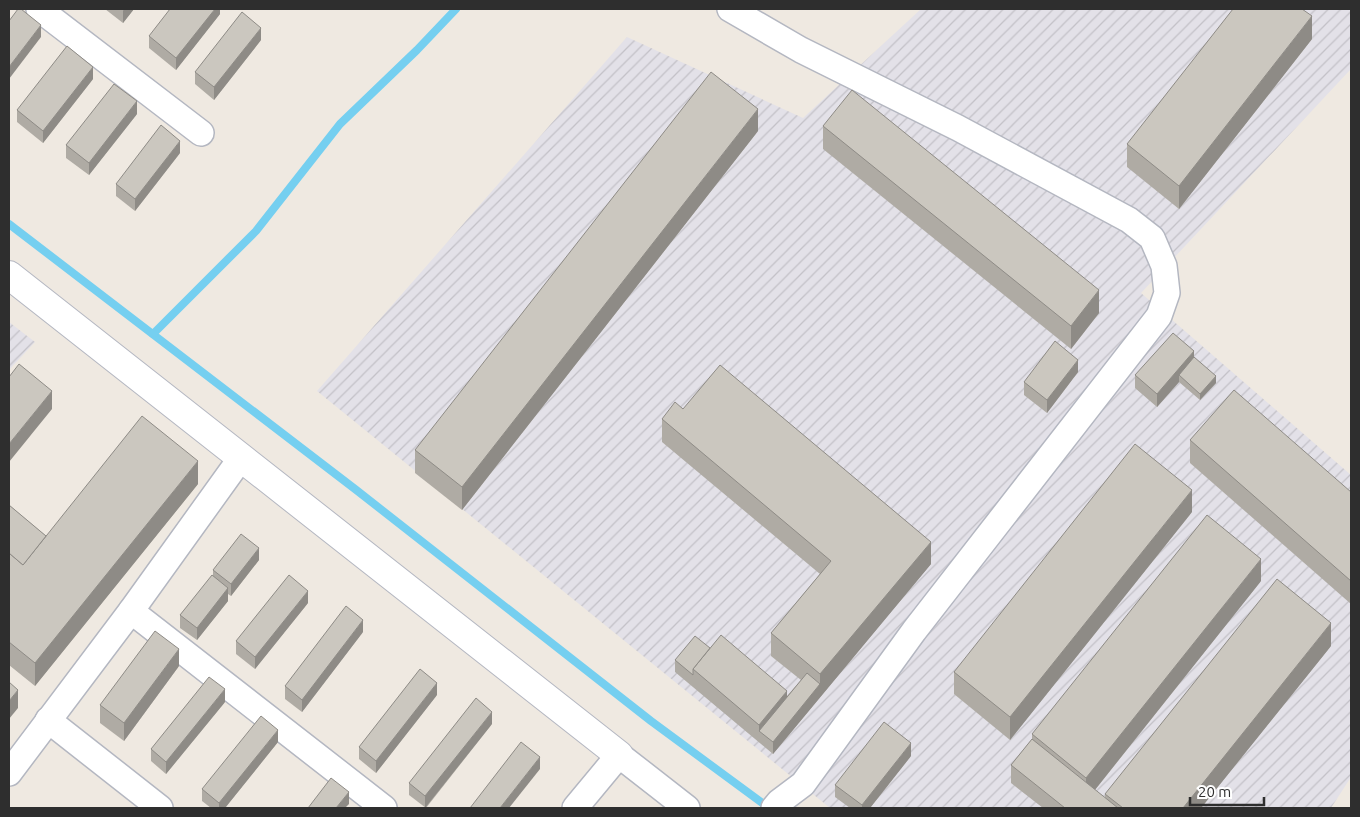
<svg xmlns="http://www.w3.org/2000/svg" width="1360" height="817" font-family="Ubuntu,sans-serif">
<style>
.industrial{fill:url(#industrial-furrows)}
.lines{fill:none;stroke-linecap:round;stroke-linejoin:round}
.stream{stroke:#75cff0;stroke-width:8}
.street-casing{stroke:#b4b7c1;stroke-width:28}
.secondary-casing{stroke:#b4b7c1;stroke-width:30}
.street{stroke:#fff;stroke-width:25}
.secondary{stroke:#fff;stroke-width:28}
.wall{fill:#afaba4}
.shaded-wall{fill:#8e8b86}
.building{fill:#cbc7bf;stroke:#8e8b86}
</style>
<defs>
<pattern id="industrial-furrows" width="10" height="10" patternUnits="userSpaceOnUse" patternTransform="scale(1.25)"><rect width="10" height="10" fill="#e3e1e8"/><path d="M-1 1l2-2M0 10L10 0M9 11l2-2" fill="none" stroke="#c3c1c7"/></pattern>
</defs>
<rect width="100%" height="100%" fill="#efe9e1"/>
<g class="industrial">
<polygon points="921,9 1351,9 1351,69 1141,293 1351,475 1351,777 1331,808 830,808 317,391 627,37 803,118"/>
<polygon points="9,322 35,342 9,370"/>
</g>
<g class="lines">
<g class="stream">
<polyline points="9,224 355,489 651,721 769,808"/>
<polyline points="153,334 256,231 340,124 417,50 456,9"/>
</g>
<defs>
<g id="street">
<polyline points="39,9 201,133"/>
<polyline points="730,9 801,50 958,128 1129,220 1152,238 1164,266 1167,293 1159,316 914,631 803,784 779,802 774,808"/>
<polyline points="131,611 384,808"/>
<polyline points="48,720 160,808"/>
<polyline points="9,773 131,611 241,458"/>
<polyline points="575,808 619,755 687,808"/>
</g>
<polyline id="secondary" points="9,275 619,755"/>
</defs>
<use href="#street" class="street-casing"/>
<use href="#secondary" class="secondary-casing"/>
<use href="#street" class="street"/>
<use href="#secondary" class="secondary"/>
</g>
<g class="wall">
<polygon points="105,9 134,9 123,23"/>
<polygon points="220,9 220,14 176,70 149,48 149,36"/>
<polygon points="1312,39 1179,209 1127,167 1127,144"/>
<polygon points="261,40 214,100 195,84 195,72"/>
<polygon points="93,79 43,143 17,122 17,110"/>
<polygon points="137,114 89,175 66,158 66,145"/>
<polygon points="823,126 1099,313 1071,349 823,149"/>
<polygon points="758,131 462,510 415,473 415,450"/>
<polygon points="180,153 135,211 116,196 116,184"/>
<polygon points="1194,357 1216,383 1200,400 1179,382 1157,407 1135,388 1135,375"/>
<polygon points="1078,372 1047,413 1024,395 1024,382"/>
<polygon points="683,409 931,564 773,754 675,672 675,660 710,648 787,696 801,680 771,656 771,633 820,574 662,442 662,419"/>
<polygon points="1190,440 1351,492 1351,604 1190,463"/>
<polygon points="198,484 35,686 9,665 9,505 46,536"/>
<polygon points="1192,512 1010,740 954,694 954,672"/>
<polygon points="259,560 231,596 228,594 228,601 197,640 180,628 180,615 213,577 213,570"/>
<polygon points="1261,581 1095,790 1105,798 1105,794 1331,646 1201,808 1043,808 1011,783 1011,765 1032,739 1032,734"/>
<polygon points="308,603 255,669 236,654 236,641"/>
<polygon points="363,632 302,712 285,699 285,686"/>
<polygon points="179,666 124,741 100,723 100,705"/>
<polygon points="437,695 376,773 359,759 359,747"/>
<polygon points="225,702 166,774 151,761 151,749"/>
<polygon points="492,724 426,808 409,795 409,783"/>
<polygon points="278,742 225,808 211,808 202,801 202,789"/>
<polygon points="911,756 870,808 850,808 835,797 835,785"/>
</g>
<g class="shaded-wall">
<polygon points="124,9 134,9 123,23 123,11"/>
<polygon points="215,9 220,9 220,14 176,70 176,58"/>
<polygon points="1312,16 1312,39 1179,209 1179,186"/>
<polygon points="41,25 41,37 9,79 9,67"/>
<polygon points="261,28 261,40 214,100 214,87"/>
<polygon points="93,67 93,79 43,143 43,131"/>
<polygon points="137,101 137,114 89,175 89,163"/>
<polygon points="758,109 758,131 462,510 462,487"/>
<polygon points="180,141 180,153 135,211 135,199"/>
<polygon points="1099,290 1099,313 1071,349 1071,326"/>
<polygon points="1194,351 1194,364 1179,375 1179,382 1157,407 1157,394"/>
<polygon points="1078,360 1078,372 1047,413 1047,400"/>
<polygon points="1216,376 1216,383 1200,400 1200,394"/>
<polygon points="52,391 52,409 9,462 9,444"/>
<polygon points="198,461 198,484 35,686 35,663"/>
<polygon points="1192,490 1192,512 1010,740 1010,717"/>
<polygon points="931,542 931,564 773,754 773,742 820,684 820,674"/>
<polygon points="259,548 259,560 231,596 231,584"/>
<polygon points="1261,559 1261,581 1086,801 1086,778"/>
<polygon points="228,588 228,601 197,640 197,628"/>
<polygon points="308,591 308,603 255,669 255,657"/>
<polygon points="363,620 363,632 302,712 302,700"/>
<polygon points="1331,623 1331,646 1201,808 1183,808"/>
<polygon points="179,649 179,666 124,741 124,723"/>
<polygon points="437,683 437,695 376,773 376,761"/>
<polygon points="225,689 225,702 166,774 166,762"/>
<polygon points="18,690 18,708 9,719 9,701"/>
<polygon points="787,691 787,709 759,731 759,743 759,725"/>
<polygon points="492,712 492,724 425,808 425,796"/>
<polygon points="278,730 278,742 225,808 219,808 219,803"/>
<polygon points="911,743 911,756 870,808 862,808 862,805"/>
<polygon points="540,757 540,769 509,808 500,808"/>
<polygon points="349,792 349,804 345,808 336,808"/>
</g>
<g class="building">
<polygon points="18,9 21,9 41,25 9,67 9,21"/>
<polygon points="170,9 215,9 176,58 149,36"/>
<polygon points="1233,9 1302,9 1312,16 1179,186 1127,144"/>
<polygon points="242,12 261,28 214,87 195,72"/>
<polygon points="67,46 93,67 43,131 17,110"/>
<polygon points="711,72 758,109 462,487 415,450"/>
<polygon points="114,84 137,101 89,163 66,145"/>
<polygon points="852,90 1099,290 1071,326 823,126"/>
<polygon points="161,125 180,141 135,199 116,184"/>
<polygon points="1173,333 1194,351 1157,394 1135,375"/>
<polygon points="1055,341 1078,360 1047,400 1024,382"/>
<polygon points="1194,357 1216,376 1200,394 1179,375"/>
<polygon points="19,364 52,391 9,444 9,377"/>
<polygon points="720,365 931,542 820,674 771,633 831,561 662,419 675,402 683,409"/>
<polygon points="1234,390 1351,492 1351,581 1190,440"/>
<polygon points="142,416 198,461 35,663 9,642 9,553 23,565"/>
<polygon points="1135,444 1192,490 1010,717 954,672"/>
<polygon points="9,505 46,536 23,565 9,553"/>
<polygon points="1207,515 1261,559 1086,778 1032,734"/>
<polygon points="241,534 259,548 231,584 213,570"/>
<polygon points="212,575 228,588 197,628 180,615"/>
<polygon points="289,575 308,591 255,657 236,641"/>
<polygon points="1277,579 1331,623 1183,808 1123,808 1105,794"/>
<polygon points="346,606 363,620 302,700 285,686"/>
<polygon points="155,631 179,649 124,723 100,705"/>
<polygon points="721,635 787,691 759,725 693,669"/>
<polygon points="695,636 710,648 693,669 693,675 675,660"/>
<polygon points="420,669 437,683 376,761 359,747"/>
<polygon points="807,673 820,684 773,742 759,731"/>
<polygon points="209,677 225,689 166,762 151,749"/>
<polygon points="9,682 18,690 9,701"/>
<polygon points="476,698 492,712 425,796 409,783"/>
<polygon points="261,716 278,730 219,803 202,789"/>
<polygon points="884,722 911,743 862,805 835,785"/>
<polygon points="1032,739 1118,808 1065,808 1011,765"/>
<polygon points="521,742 540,757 500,808 470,808"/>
<polygon points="331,778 349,792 336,808 308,808"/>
</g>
<rect width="1360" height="817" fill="none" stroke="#2e2e2e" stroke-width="20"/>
<path d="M1190 797v8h74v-8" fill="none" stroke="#2e2e2e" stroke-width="2.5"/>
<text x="1198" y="797" font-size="15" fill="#2e2e2e" stroke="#ffffff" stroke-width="4" paint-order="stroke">20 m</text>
</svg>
